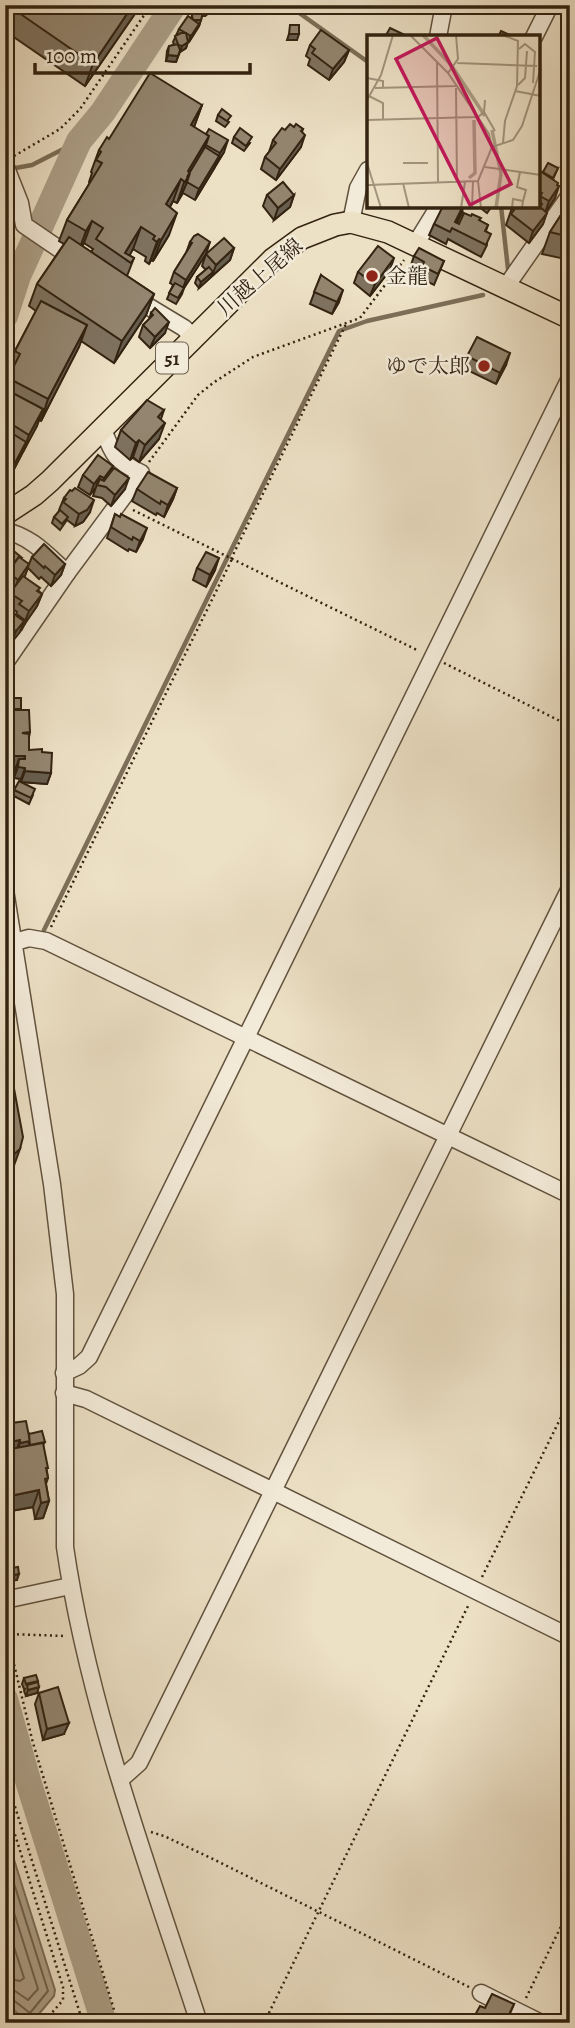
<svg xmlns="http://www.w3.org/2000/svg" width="575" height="2028" font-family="Alegreya,'Noto Serif JP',serif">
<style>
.water{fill:#ada088;stroke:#7c6e58;stroke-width:2}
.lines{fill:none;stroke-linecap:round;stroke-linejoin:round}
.shore{stroke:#70624c;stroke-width:2}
.stream{stroke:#7c6e58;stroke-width:4.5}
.river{stroke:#ada088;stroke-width:26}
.minor-casing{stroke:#61523e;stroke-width:19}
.major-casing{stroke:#332311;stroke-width:24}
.path{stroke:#332311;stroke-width:2.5;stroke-dasharray:2 3.5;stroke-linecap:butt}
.minor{stroke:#f3ebd9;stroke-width:16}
.major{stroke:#ece0c5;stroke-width:21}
.wall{fill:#7e725f;stroke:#332311;stroke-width:2;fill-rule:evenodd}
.shaded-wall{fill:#675d4e;stroke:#332311;stroke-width:2}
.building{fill:#93856f;stroke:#332311;stroke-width:2}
.poi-dot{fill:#8f2418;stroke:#f3ebd9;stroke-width:2.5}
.labels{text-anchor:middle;stroke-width:5;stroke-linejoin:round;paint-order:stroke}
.shield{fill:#f3ebd9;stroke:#6d5f4d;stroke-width:2}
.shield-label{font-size:19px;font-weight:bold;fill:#332311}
.poi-label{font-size:21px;fill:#332311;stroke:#f3ebd9;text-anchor:start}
.street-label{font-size:21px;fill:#332311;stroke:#f3ebd9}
.inset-river{fill:none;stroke:#ada088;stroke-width:3.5}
.inset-road{fill:none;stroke:#a2947d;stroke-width:2}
.view{fill:#c2185b;fill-opacity:0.15;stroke:#c2185b;stroke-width:3.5}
.inset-edge{fill:none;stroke:#332311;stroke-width:3.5}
</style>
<rect width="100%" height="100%" fill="#ece0c5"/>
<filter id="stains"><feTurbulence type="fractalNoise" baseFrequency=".00286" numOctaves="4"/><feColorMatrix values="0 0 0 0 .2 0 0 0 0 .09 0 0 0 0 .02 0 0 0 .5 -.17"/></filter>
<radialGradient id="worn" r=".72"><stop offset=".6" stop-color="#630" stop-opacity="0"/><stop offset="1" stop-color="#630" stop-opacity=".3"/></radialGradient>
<polygon class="water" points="5,1831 55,1990 54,1996 33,2021 26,2020 5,2003"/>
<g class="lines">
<g class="shore">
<polyline points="5,1855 48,1991 30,2013 12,1999 5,1998"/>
<polyline points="5,1884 38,1989 28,2000 15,1991 5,1989"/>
<polyline points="5,1919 24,1978 20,1981 5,1978"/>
</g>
<g class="stream">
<polyline points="288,5 368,62"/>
<polyline points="10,169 32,165 79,141"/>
<polyline points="501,206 508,269"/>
<polyline points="44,930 339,331 367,321 483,295"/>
</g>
<g class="river">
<polyline points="5,316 18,276 79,141 103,112 174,5"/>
<polyline points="5,1699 29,1784 104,2023"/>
</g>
<defs>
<g id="minor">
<polyline points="438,37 444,5"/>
<polyline points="534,37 550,5"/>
<polyline points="5,165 20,203 24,225 77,261"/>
<polyline points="351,222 358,188 368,170"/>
<polyline points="415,245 439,206"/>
<polyline points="505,288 570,195"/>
<polyline points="131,296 184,328 193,337"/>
<path d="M5,531C31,536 48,556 67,573L141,473C116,461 113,456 103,429"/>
<polyline points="5,663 67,573"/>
<path d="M5,890L52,1184L65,1294V1547C88,1706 149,1869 199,2023"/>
<polyline points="15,942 29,938 46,941 570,1195"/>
<polyline points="64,1373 79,1366 89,1357 570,378"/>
<polyline points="64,1393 86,1399 570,1637"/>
<polyline points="5,1600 70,1586"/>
<polyline points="121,1779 139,1763 570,888"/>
<polyline points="481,1993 541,2023"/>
</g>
<polyline id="major" points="5,514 34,495 50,481 273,259 302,238 335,225 351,222 388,232 570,318"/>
</defs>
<use href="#minor" class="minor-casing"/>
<use href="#major" class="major-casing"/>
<g class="path">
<polyline points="14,156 60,129 80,109 151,5"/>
<polyline points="5,260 15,236"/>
<polyline points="149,462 198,395 213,383 253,357 360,318 404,260"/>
<polyline points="133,510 419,651"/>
<polyline points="231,559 346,324"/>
<polyline points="444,663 570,726"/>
<polyline points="51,927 232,559"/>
<polyline points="482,1577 570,1399"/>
<polyline points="5,1627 33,1743 118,2023"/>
<polyline points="6,1634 66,1636"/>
<polyline points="5,1775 83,2023"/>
<polyline points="5,1803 63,1987 63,2000 43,2023"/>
<polyline points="151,1832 164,1836 213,1859 469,1987"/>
<polyline points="526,1998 570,1908"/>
<polyline points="264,2023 469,1604"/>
</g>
<use href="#minor" class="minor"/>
<use href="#major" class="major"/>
</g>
<g class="wall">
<polygon points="5,5 141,5 85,86 5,31"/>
<polygon points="197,5 212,5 210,12 205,16 202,16 199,26 189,42 188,41 186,48 180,52 176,62 166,61 167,51 169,46 174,45 173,42 179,29 191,18 194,10 196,11"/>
<polygon points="310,45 349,50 344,62 329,80 308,65 310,59 306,56"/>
<path d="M202,105L194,127L224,152L195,200L183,193L177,203L173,201L170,207L169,235L153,261L151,260L149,264L145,261L146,257L133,249L129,255L134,258L127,276L154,294L146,315L114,363L81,341L41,421L39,420L23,452L11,475L5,472V384L10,374L7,373L15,351L36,311L29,306L37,284L64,244L59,241L67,220L90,183L89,182L92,173L91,172L99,150L109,139ZM84,243L93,249L91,252L82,246Z"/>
<polygon points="218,115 229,122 225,127 216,121"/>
<polygon points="294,127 303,129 302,132 301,147 276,180 261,169 265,157 269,152 273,140 285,130"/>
<polygon points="234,137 250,143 244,151 232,143"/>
<polygon points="558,168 553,179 557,185 555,198 546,212 543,224 529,243 506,225 512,208 538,206 538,173"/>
<polygon points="267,195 294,195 290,207 274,220 263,206"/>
<polygon points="570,201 570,257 567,256 565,259 542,254 550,232"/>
<polygon points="478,206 492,206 487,213"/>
<polygon points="462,213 457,223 459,224 480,221 488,225 486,231 487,245 481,257 448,239 446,244 429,235 434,224"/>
<polygon points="190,242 206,254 184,288 182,294 176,304 167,299 173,285 170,283 174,272 186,253"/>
<polygon points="234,248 230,260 199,288 195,283 197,277 206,270 202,266 206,254"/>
<polygon points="414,256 444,261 434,285 418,277 419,274 410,268"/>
<polygon points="390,270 370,296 354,283 358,272"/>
<polygon points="321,275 339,302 332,314 310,304"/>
<polygon points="151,313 165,333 150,348 139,337 143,325 149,320"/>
<polygon points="467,356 506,365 496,384 463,368"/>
<polygon points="164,410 161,419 159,439 139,462 133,457 130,460 115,447 121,430"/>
<polygon points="110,474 125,489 111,506 102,498 93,496 96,487 90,495 78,487 83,475"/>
<polygon points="177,488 173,499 164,517 157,513 156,515 132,501 137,489"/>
<polygon points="64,498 90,512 83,522 75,526 67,520 60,530 52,523 54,517 60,511 59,510"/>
<polygon points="115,514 120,517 143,539 136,552 129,549 128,551 107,538"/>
<polygon points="32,557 65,564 61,575 51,586 41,577 39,579 28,568 24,577 42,594 37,606 12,642 5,637 5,607 16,615 17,612 6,604 12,590 5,585 5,579 8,572 11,568 7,565 9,559 29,564"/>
<polygon points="197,568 215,570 206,587 193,580"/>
<polygon points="5,689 11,698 21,709 21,710 30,732 29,737 29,750 42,752 51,773 47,784 22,782 33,795 29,804 12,795 14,790 21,782 21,779 14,778 16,767 9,767 8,744 5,744"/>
<polygon points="5,1420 45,1442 43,1445 48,1478 46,1484 49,1501 43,1518 35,1519 33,1507 5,1512"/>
<polygon points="24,1678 38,1681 37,1693 26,1696 24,1691 25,1689 24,1689 22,1684"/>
<polygon points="39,1693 64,1734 43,1740 35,1704"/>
<polygon points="514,2004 506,2023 472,2023 474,2017 485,2008"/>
</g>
<g class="shaded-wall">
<polygon points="133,5 141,5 85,86 93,64"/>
<polygon points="212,6 210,12 205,16 201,16 203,10"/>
<polygon points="193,20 201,20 199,26 189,42"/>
<polygon points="289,34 299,34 297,40 287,40"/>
<polygon points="188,42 186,48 180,52 182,46"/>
<polygon points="349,50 344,62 329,80 333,69"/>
<polygon points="168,55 178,56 176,62 166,61"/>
<polygon points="202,105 194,127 191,125"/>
<polygon points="305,135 301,147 276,180 280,169"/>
<polygon points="209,136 201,158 188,180 182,194 177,203 188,171"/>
<polygon points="228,140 224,152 216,165 220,153"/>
<polygon points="219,156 215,167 195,200 199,189"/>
<polygon points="181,179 173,201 159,226 166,204"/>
<polygon points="559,186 555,198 545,213 549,201"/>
<polygon points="294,195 290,207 274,220 278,208"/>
<polygon points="463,206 462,213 453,229 455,222"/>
<polygon points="177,213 169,235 153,261 161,240"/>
<polygon points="547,213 543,224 529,243 533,231"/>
<polygon points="92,221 84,243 78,253 86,231"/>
<polygon points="141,227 133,249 127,260 125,253"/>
<polygon points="159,239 151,260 149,264 157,242"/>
<polygon points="210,242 206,254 182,291 186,280"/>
<polygon points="234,248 230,260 212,276 216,265"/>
<polygon points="394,258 390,270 370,296 375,284"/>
<polygon points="213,272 211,277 199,288 201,282"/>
<polygon points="343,290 339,302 332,314 337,302"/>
<polygon points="154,294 146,315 114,363 122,341"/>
<polygon points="169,322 165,333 150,348 155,337"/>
<polygon points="87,325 79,347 41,421 48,399"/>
<polygon points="510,353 506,365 496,384 500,373"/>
<polygon points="43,409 37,426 23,452 29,435"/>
<polygon points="165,423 159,439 139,462 145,445"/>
<polygon points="139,440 133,457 130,460 136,443"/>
<polygon points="26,442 22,453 11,475 15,463"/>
<polygon points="113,466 109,478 101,486 104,478"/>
<polygon points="100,476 96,487 90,495 94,484"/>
<polygon points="129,478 125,489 111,506 115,495"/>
<polygon points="177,488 173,499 164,517 168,505"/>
<polygon points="94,500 90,512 83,522 75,526 79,514"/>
<polygon points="147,528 143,539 136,552 140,541"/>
<polygon points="219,558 215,570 206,587 210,575"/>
<polygon points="29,564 25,576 14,591 18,580"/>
<polygon points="65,564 61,575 51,586 55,575"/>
<polygon points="42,594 37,606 26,622 21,631 29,611"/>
<polygon points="24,621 20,632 12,642 16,631"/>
<polygon points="5,707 11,707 7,719 7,712 5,717"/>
<polygon points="12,732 8,744 5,744 5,740 8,733"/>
<polygon points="13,756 25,756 21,767 25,768 21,779 14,778 18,767 19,759 16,767 9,767"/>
<polygon points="25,771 51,773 47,784 21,782"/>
<polygon points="20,1149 12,1171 5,1177 5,1157"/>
<polygon points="20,1440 16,1452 5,1454 5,1443"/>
<polygon points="30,1441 26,1452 16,1454 20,1443"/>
<polygon points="39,1490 33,1507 5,1512 5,1508 10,1496"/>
<polygon points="49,1501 43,1518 35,1519 41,1503"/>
<polygon points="19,1574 17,1580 5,1581 7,1576"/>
<polygon points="39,1687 37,1693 26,1696 28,1690"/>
<polygon points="69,1723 64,1734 43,1740 47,1729"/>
</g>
<g class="building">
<polygon points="5,5 133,5 93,64 9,6 5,11"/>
<polygon points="199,5 212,5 207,10 203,10"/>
<polygon points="194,10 203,12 201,20 193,20 192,16"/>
<polygon points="188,16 199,24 191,36 179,29"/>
<polygon points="290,25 299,25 299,34 289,34"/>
<polygon points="390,28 409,37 385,37"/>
<polygon points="321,30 349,50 333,69 312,53 315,49 310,45"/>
<polygon points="501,31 512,36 512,37 498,37"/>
<polygon points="181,33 186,33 188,42 182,46 178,45 180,50 178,56 168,55 169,46 178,44 175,36"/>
<polygon points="150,73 202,105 191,125 209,136 188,171 190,173 185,182 181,179 166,204 177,213 161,240 159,239 157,242 153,239 155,236 141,227 125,253 134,258 131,263 96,239 103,228 92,221 86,231 67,220 102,163 96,160 101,152 99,150 107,137 109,139"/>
<polygon points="222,109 231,116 227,121 218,115"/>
<polygon points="290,124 294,127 296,124 303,129 301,131 305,135 280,169 265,157 276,143 273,140 282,128 285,130"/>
<polygon points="240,128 252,137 246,146 234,137"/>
<polygon points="209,129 228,140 220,153 206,145 209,136 206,134"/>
<polygon points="205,147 219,156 199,189 187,182 190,173 187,177"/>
<polygon points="548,163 558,168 553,178 543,172"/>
<polygon points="540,171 558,183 557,185 559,186 549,201 540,196 542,193 538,191 538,173"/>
<polygon points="283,182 294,195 278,208 267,195"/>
<polygon points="538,201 542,204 540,207 547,213 533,231 511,214 514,210 512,208 513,206 538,206"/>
<polygon points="570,201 570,237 550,232"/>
<polygon points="443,206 463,206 455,222 459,224 464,213 471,216 472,214 481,218 479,220 488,225 485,231 491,234 486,245 452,228 450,232 434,224"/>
<polygon points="198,234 210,242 186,280 174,272 192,243 190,242 194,236"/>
<polygon points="69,237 154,294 122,341 37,284"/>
<polygon points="224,238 234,248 216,265 206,254"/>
<polygon points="378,246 394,258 375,284 358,272"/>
<polygon points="419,248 444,261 438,274 422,266 424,262 414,256"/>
<polygon points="209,267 213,272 201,282 197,277"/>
<polygon points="321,275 343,290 337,302 314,292"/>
<polygon points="175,283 184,288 178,298 169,293"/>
<polygon points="41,301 87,325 48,399 8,378 20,354 15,351"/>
<polygon points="155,308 169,322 155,337 143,325 153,315 151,313"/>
<polygon points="477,337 510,353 500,373 467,356"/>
<polygon points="9,391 43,409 29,435 5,420 5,398"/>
<polygon points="147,400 164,410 158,417 165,423 145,445 139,440 136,443 121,430"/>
<polygon points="5,429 26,442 15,463 5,458"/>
<polygon points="98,455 113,466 104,478 100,476 94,484 83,475"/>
<polygon points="114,468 129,478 115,495 106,487 97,485 100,479 104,481"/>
<polygon points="148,472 177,488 168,505 161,501 160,504 137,489"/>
<polygon points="75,488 94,500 87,510 79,514 63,502 66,499 64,498 70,490 72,491"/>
<polygon points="60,510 68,517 62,524 54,517"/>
<polygon points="115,514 120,517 121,514 147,528 140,541 133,537 132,540 111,527"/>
<polygon points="44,544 65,564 55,575 45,566 44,568 32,557"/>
<polygon points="15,552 21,557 19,557 14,563 9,559"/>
<polygon points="206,552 219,558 210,575 197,568"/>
<polygon points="19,557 29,564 18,580 8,572"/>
<polygon points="23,576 40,588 37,591 42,594 29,611 19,604 22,601 10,593"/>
<polygon points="5,607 24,621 16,631 5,623"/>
<polygon points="18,615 26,621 23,625 24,621 17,616"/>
<polygon points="5,689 10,689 11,698 21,698 21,709 11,709 11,707 5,707"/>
<polygon points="13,710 29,710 30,732 22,733 29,734 29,750 42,749 42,752 52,753 51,773 25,771 25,768 18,767 19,759 25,759 25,756 13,756 12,732 8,733 7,724 5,724 5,716 7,716 7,712"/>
<polygon points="19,781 35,789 31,798 14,790"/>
<polygon points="5,1040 23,1137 20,1149 11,1157 5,1157"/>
<polygon points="11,1419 11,1423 26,1421 30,1441 20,1443 20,1440 5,1443 5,1420"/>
<polygon points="42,1431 45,1442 30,1445 29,1434"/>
<polygon points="43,1443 48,1468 46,1468 48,1478 45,1479 49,1501 41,1503 39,1490 10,1496 5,1473 5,1450"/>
<polygon points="18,1567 19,1574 7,1576 6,1569"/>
<polygon points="36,1675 38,1681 26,1684 24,1678"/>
<polygon points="38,1682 39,1687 28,1690 27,1685"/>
<polygon points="58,1687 69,1723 47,1729 39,1693"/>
<polygon points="492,1994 514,2004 505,2023 485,2023 474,2017 480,2006 485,2008"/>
<polygon points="5,2011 18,2023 5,2023"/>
</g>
<g class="poi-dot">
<circle cx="372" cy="276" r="7"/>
<circle cx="484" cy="366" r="7"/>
</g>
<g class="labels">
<rect class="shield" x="156" y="342.5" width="32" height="31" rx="5"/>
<g class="shield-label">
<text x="172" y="365">51</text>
</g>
<g class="poi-label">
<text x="386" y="283">金龍</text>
<text x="470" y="373" text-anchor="end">ゆで太郎</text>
</g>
<g class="street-label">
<text transform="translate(260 277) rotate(-41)" y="7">川越上尾線</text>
</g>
</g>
<g transform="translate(367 35)">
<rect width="173" height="173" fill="#ece0c5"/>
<path class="inset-river" d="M56,0L85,31L118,81M125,95L134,139L129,173M102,143L108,138L107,85"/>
<path class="inset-road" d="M43,0L81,38L122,99L125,112M136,0L151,6L150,51L138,86L136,108M152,14L158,9L168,17L166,48M70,26L71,147M90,28L170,31M81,38L91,24L89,0M0,43L16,46V53M151,50L158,43L160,16M8,53L89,51M89,53L90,147M148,56L174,61M0,60L16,68V85M0,65L14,40L26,0M117,77L128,96M110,83L117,77L118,65M0,85L109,82M0,128L14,173M36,128H61M118,132L174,140M153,137L150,152L159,155L156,166M111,146L114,173M36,148L42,173M0,150L111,146L125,112L146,105L155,91L174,33M94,173L98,147M105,173L106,146M145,173L146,164L156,166L155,173"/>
<path class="view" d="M70,3L144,149L103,170L29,24Z"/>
<rect width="173" height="173" class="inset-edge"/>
</g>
<rect width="575" height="2028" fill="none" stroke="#ece0c5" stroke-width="28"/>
<rect x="7" y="7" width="561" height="2014" fill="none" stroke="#332311" stroke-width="3.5"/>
<rect x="14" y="14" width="547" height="2000" fill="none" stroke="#332311" stroke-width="2"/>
<path d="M35 63v10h215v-10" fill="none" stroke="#332311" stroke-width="3.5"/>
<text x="46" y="63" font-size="21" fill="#332311" stroke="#f3ebd9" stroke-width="5" paint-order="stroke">100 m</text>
<rect width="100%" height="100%" filter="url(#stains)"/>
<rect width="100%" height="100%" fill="url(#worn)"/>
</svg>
